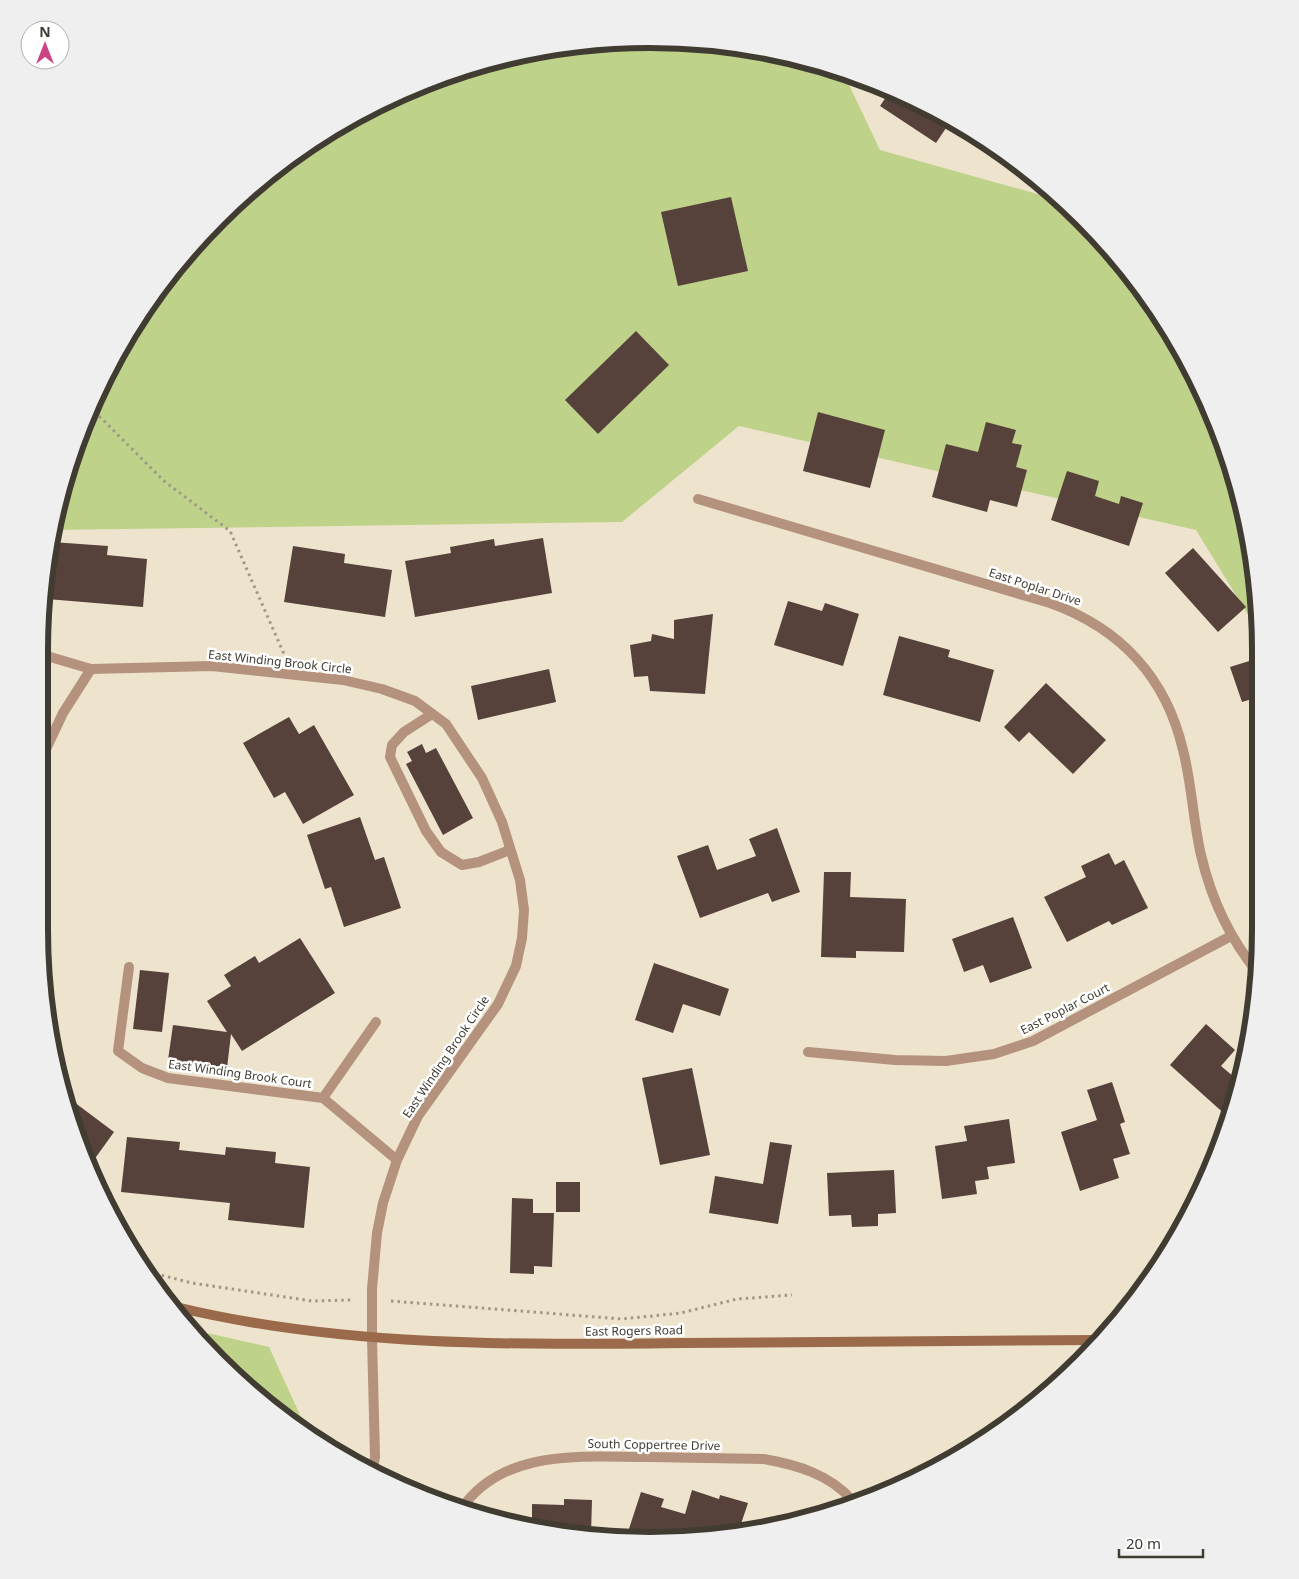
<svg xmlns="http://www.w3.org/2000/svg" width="1299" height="1579" font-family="'Noto Sans',sans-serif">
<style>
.green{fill:#bfd289}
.building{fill:#57413b}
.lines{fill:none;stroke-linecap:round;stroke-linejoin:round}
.path{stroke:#a09887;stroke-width:3;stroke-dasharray:2.5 4;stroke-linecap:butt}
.service{stroke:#b4927d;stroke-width:10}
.minor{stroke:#b4927d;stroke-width:10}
.tertiary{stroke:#b4927d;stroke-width:10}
.secondary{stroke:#9a6a4a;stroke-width:10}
.labels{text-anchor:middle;stroke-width:5;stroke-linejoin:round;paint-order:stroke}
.street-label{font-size:12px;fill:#403c32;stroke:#fff}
.rim{fill:none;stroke:#403c32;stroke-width:6}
</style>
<rect width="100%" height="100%" fill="#eee4cd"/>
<g class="green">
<polygon points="610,40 730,44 842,70 880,150 1062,201 1134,278 1197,380 1240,492 1259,610 1259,633 1196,530 739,426 622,522 51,530 85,416 142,310 217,218 310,142 380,102 492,59"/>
<polygon points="194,1330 269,1347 310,1437 217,1361"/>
</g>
<g class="building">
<polygon points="890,91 952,119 936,143 880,106"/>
<polygon points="731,197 748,271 678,286 661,212"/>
<polygon points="636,331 669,365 598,434 565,400"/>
<polygon points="818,412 885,430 870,488 803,471"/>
<polygon points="986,422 1016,430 1012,443 1022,445 1016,467 1027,470 1017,507 990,500 987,512 932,497 946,444 978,452"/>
<polygon points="1067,471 1099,481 1095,496 1119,504 1121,496 1143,503 1129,546 1051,520"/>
<polygon points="543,538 552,593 415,617 405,561 451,553 450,547 494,539 495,546"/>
<polygon points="52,542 108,546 107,555 147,559 143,607 47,599"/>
<polygon points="293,546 345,554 344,563 392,570 385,617 284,602"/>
<polygon points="1193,548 1246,607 1218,632 1165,573"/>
<polygon points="788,601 822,611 825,603 859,614 843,666 774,645"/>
<polygon points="713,614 705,694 650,691 648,676 634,677 630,645 651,641 652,634 674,639 674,620"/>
<polygon points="899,636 950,650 948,657 994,670 980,722 883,695"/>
<polygon points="1259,658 1259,697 1242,702 1230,667"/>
<polygon points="549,669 556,702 478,720 471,686"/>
<polygon points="1046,683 1106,740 1073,774 1029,732 1019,742 1004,727"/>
<polygon points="289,717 299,734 314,725 354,795 303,824 285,792 274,798 243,743"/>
<polygon points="422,744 426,753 436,748 473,818 443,835 406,764 412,761 407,752"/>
<polygon points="360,817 375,860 384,857 401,908 344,927 331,887 325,889 307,835"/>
<polygon points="777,828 800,892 772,902 768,893 700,918 677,856 708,845 717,870 756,856 749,839"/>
<polygon points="1109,853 1115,865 1124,860 1148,908 1112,925 1109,921 1067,942 1044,897 1086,877 1081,866"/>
<polygon points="824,872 851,872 850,897 906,899 904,952 856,951 856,958 821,957"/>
<polygon points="1013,917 1032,968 990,983 983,965 964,972 952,939"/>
<polygon points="300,938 335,993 242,1051 231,1034 227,1068 168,1060 173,1025 227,1032 207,1001 231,986 224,975 255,956 259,963"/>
<polygon points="654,963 729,989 720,1016 683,1004 673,1033 635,1020"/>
<polygon points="140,970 169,973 162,1032 133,1029"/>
<polygon points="1206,1024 1235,1050 1221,1066 1240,1082 1228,1117 1170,1065"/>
<polygon points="692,1068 710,1155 660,1165 642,1078"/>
<polygon points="1112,1082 1125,1122 1120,1124 1130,1154 1113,1159 1119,1178 1080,1191 1061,1132 1097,1120 1087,1090"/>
<polygon points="62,1093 114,1132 91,1164"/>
<polygon points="1009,1119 1015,1163 987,1167 989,1179 975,1181 977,1194 942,1199 935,1146 967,1141 964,1126"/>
<polygon points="127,1137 180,1142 179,1150 225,1155 226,1147 276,1152 275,1163 310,1167 304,1228 228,1220 230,1203 121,1192"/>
<polygon points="770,1142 792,1145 778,1224 709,1213 715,1176 763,1184"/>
<polygon points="894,1170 896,1213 878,1214 878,1226 852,1227 851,1215 829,1216 827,1173"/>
<rect x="556" y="1182" width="24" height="30"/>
<polygon points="512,1198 533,1199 533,1213 554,1213 552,1267 534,1266 534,1274 510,1273"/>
<polygon points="692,1490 719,1499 720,1495 748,1503 739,1530 626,1538 641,1492 664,1499 661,1507 685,1514"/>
<polygon points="564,1499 592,1500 591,1535 519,1521 532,1520 532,1504 564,1505"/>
</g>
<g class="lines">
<g class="path">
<polyline points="90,407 164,481 230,531 284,654"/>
<polyline points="149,1272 192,1283 312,1301 352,1300"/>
<polyline points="391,1301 622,1319 681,1313 737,1299 792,1295"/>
</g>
<polyline class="service" points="432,714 404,732 392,745 390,757 426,831 441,852 462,865 479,862 510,850"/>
<g class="minor">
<path d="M698,499L1050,603C1120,628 1166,677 1183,750C1192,785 1193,821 1201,855C1211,898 1230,939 1258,973"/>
<polyline points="40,654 91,669 212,666 343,680 382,689 415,701 446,724 482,778 502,822 520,880 524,910 522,938 516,966 498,1004 418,1116 397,1160 383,1203 377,1233 372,1289 372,1338"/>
<polyline points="39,764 63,713 91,669"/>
<polyline points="129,967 118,1051 142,1068 168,1078 323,1098 397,1160"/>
<polyline points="808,1052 895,1060 946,1061 994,1054 1033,1041 1231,936"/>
<polyline points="323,1098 376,1022"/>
<path d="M461,1509C504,1448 580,1457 646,1457C685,1458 724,1458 764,1459C797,1465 829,1474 852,1500"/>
</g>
<polyline class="tertiary" points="372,1338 375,1457 373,1468"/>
<path class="secondary" d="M176,1307C342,1347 513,1345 683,1343C820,1342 958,1341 1095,1340"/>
</g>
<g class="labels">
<g class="street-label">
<text transform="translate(1035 587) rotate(18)" y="4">East Poplar Drive</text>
<text transform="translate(280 662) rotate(6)" y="4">East Winding Brook Circle</text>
<text transform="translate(1065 1009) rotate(-27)" y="4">East Poplar Court</text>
<text transform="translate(446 1057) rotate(-56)" y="4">East Winding Brook Circle</text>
<text transform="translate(240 1074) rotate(8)" y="4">East Winding Brook Court</text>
<text transform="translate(634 1331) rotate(-1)" y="4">East Rogers Road</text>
<text transform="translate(654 1445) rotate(1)" y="4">South Coppertree Drive</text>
</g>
</g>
<path d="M0 0H1299V1579H0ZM650 48H650A602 602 0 0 1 1252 650V930A602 602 0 0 1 650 1532H650A602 602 0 0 1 48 930V650A602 602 0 0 1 650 48Z" fill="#f0efef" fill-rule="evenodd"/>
<path class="rim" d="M650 48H650A602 602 0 0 1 1252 650V930A602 602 0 0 1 650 1532H650A602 602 0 0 1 48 930V650A602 602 0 0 1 650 48Z"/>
<g transform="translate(45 45)"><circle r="24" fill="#ffffff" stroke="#b3b1ad"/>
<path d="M0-4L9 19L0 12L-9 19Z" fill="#ca4384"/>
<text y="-8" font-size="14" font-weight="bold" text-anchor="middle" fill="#403c32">N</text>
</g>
<path d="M1119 1549v8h84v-8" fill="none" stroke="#403c32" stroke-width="2.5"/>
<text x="1126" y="1549" font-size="15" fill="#403c32" stroke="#ffffff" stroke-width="4" paint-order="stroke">20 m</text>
</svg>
